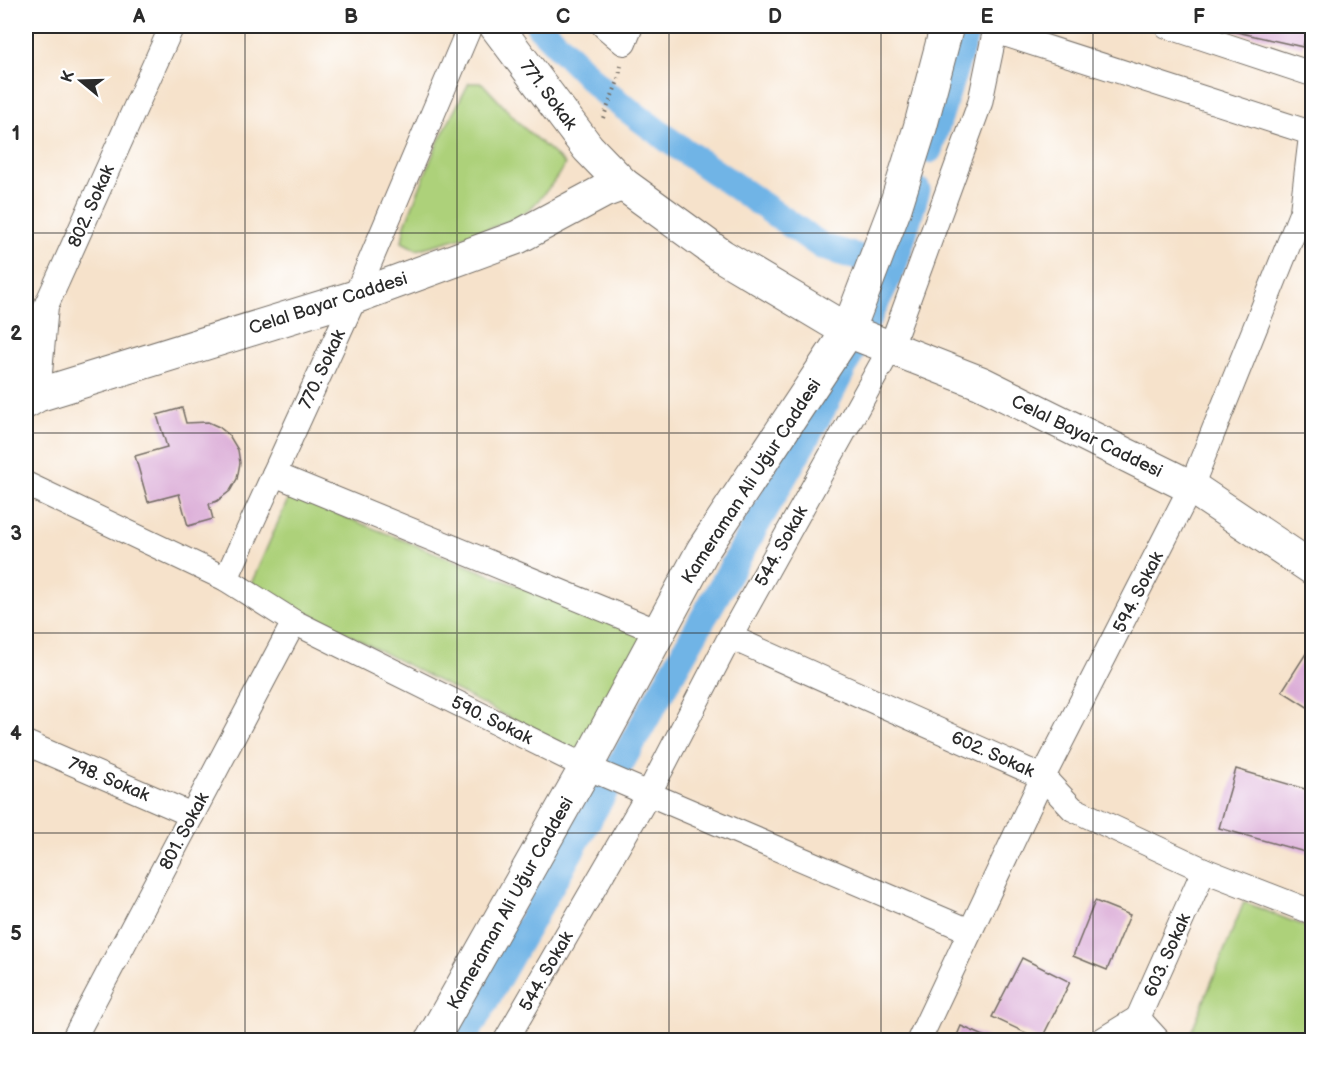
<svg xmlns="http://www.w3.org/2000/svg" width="1338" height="1066" font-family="'Balsamiq Sans',sans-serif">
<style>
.green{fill:#add17a;stroke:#6c7e52;stroke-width:1.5}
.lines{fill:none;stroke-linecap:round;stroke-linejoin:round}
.canal{stroke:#70b4e6;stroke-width:27}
.building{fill:#dcaed8}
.street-casing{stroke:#726b63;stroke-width:26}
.secondary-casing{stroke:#726b63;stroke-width:35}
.path{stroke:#726b63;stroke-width:4;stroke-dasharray:1.5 4.5;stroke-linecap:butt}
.street{stroke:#fff;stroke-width:24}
.secondary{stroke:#fff;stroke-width:33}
.grid{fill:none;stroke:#2b2b2b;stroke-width:1.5;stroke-opacity:0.55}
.labels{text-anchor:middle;stroke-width:4.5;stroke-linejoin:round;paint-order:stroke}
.street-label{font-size:18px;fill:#2b2b2b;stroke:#fff}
.neatline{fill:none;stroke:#2b2b2b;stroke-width:2}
.grid-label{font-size:20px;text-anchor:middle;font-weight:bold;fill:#2b2b2b}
</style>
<rect width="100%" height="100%" fill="#fff"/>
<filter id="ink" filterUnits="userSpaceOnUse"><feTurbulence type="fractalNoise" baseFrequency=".0167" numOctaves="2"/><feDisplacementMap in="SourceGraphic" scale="12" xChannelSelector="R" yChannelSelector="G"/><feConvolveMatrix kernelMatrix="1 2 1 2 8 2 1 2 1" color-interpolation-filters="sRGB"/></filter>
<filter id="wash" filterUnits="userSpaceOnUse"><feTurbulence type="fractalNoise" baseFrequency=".008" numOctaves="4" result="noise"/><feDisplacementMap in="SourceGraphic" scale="24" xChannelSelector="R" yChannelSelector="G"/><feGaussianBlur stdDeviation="1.35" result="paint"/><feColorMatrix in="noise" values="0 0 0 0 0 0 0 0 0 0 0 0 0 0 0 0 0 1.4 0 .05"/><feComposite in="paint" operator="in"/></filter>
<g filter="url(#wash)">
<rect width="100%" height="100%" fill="#f6e2cb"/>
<g class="green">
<path d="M469,83H482L523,127L565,164C556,180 544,195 531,208C509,227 446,241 417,250L402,242L405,225L438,142Z"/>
<polygon points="290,495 646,637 583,756 251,584"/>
<polygon points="1244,902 1312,929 1312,1040 1188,1040"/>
</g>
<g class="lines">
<g class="canal">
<polyline points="539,26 604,92 670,141 823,247 892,267"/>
<polyline points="929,150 968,26"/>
<polyline points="463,1040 827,401 893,268 917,190"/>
</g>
</g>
<g id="blocks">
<g class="building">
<polygon points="1210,26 1308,26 1303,47"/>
<polygon points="182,408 186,423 208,422 219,427 229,435 238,450 240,463 237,479 230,491 217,501 209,504 213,519 188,526 179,494 148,502 135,456 167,447 157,415"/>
<polygon points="1312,644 1312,710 1282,691"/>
<polygon points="1236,769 1312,791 1312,854 1219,828"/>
<polygon points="1095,901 1130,915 1107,970 1073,956"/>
<polygon points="1022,958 1070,982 1041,1040 992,1017"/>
<polygon points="961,1026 993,1040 955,1040"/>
</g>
</g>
</g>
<g filter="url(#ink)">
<use href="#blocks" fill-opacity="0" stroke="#726b63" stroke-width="1.5"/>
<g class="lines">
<defs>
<g id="street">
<polyline points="604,26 624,43 631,26"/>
<polyline points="1167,26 1312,74"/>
<polyline points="995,31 1311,133"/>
<polyline points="38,395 46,306 172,26"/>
<polyline points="274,474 659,632"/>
<polyline points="26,484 226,579 294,622 586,767 970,931"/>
<polyline points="226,579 355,297 470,26"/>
<polyline points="730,637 1043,777 1073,809 1204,870 1312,912"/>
<polyline points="26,743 192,815"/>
<polyline points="73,1040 294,622"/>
<polyline points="506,1040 649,793 730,637 890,349 980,103 996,26"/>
<polyline points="919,1040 1043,777 1191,487 1302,211 1312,128"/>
<polyline points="1102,1040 1138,1018 1158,1040"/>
<polyline points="1131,1040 1138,1018 1204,870"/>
</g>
<g id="secondary">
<polyline points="496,26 588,148 623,184 722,256 848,331 981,383 1191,487 1312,568"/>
<polyline points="26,402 38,395 355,297 518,237 604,191 623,184"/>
<polyline points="432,1040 586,767 703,550 848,331 895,208 920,128 947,26"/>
</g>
</defs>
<use href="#street" class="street-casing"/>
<use href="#secondary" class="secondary-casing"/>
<polyline class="path" points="603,118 618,81 621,66"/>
<use href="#street" class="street"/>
<use href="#secondary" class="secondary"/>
</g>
</g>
<path class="grid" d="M245,26V1040M457,26V1040M669,26V1040M881,26V1040M1093,26V1040M26,233H1312M26,433H1312M26,633H1312M26,833H1312"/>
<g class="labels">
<g class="street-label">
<text transform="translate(549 95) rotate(53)" y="6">771. Sokak</text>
<text transform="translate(91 206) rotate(-66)" y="6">802. Sokak</text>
<text transform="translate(328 303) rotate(-18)" y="6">Celal Bayar Caddesi</text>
<text transform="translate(322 369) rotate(-65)" y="6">770. Sokak</text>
<text transform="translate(1087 436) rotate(26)" y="6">Celal Bayar Caddesi</text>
<text transform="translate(751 481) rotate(-57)" y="6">Kameraman Ali Uğur Caddesi</text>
<text transform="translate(781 546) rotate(-61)" y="6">544. Sokak</text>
<text transform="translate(1138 592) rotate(-63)" y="6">594. Sokak</text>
<text transform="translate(492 720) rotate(26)" y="6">590. Sokak</text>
<text transform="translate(993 754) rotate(24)" y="6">602. Sokak</text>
<text transform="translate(109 779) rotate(23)" y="6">798. Sokak</text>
<text transform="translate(184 831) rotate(-62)" y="6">801. Sokak</text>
<text transform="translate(510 903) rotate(-61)" y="6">Kameraman Ali Uğur Caddesi</text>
<text transform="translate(1167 955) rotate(-66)" y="6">603. Sokak</text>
<text transform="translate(546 971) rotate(-60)" y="6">544. Sokak</text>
</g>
</g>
<rect width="1338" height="1066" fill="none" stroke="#fff" stroke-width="66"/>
<g transform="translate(81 81) rotate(289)" stroke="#ffffff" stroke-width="4.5" paint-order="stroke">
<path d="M0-4.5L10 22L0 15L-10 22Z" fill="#2b2b2b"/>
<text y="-9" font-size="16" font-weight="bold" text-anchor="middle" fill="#2b2b2b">K</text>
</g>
<rect x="33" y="33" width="1272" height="1000" class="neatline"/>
<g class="grid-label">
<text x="139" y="23">A</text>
<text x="351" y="23">B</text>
<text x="563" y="23">C</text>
<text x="775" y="23">D</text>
<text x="987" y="23">E</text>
<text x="1199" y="23">F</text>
<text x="16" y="140">1</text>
<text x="16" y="340">2</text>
<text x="16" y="540">3</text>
<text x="16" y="740">4</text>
<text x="16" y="940">5</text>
</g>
</svg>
